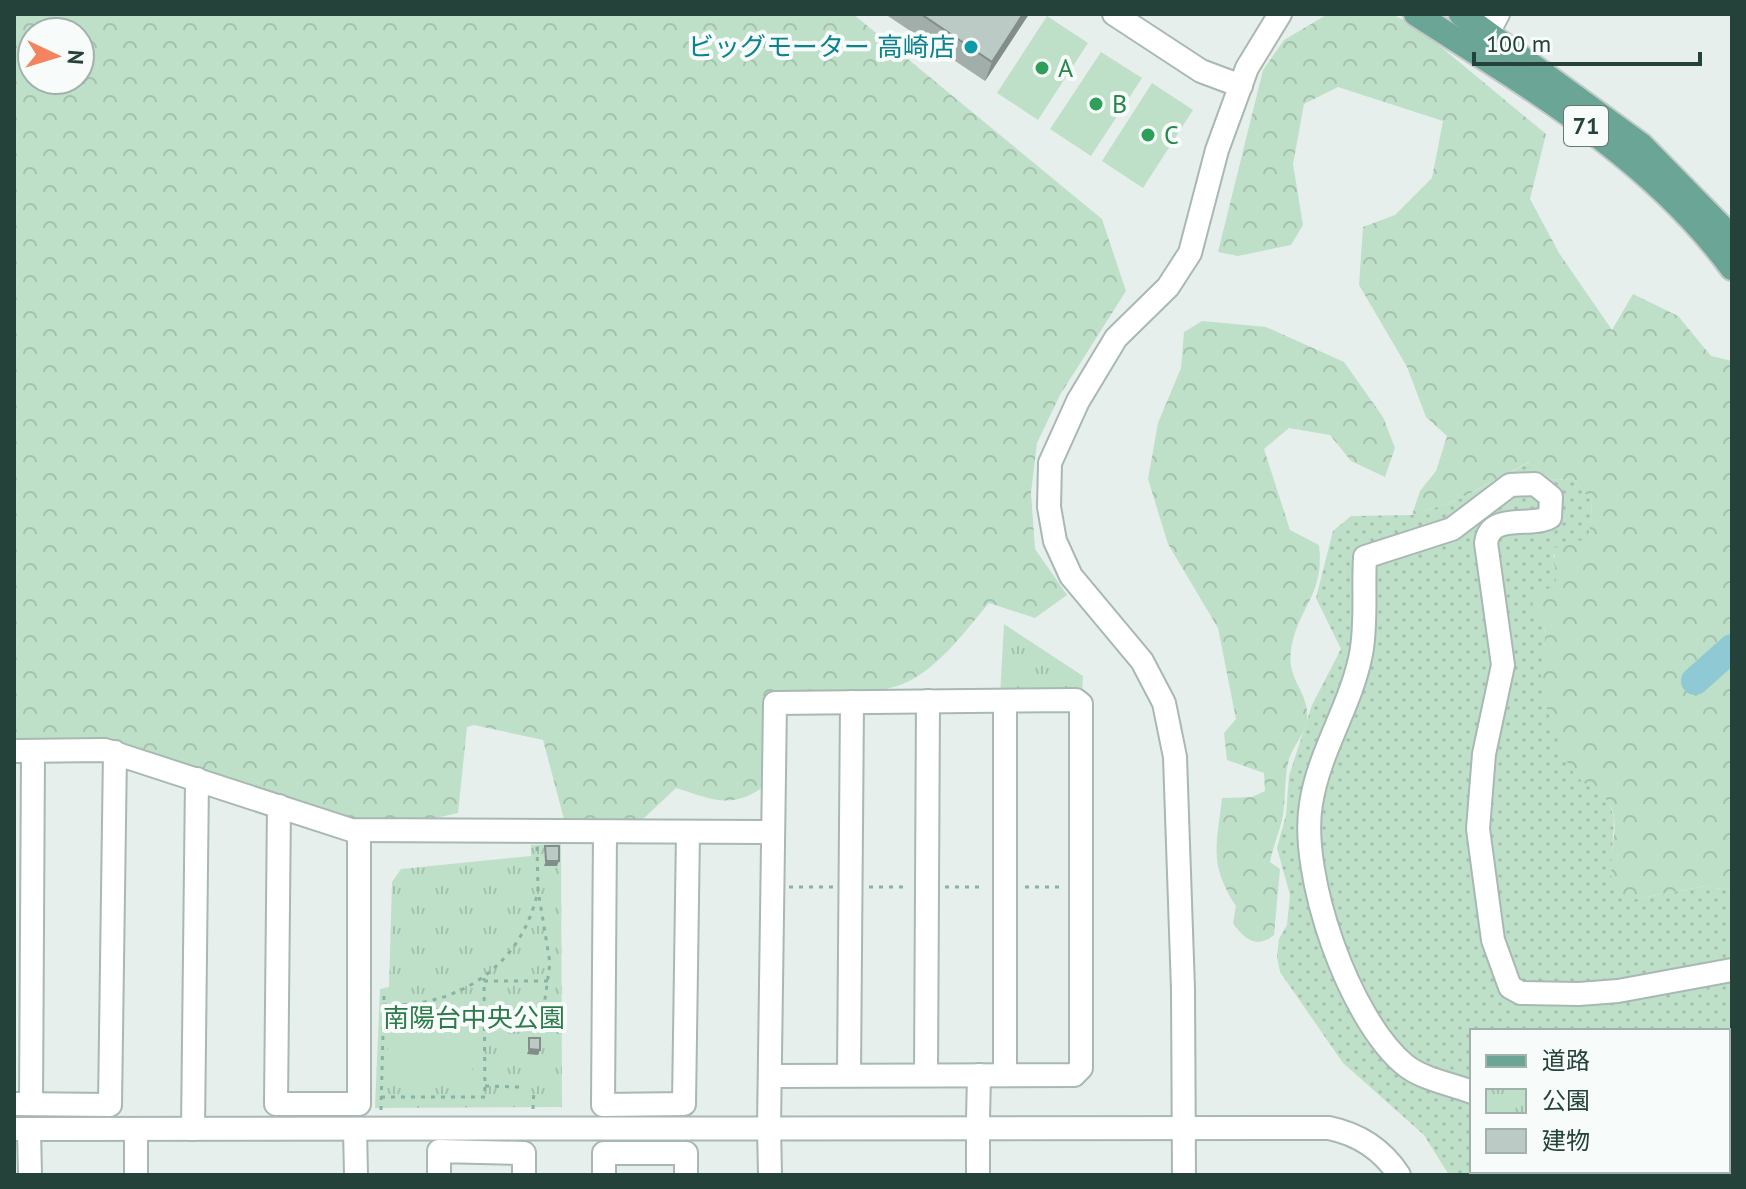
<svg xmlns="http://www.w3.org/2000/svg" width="1746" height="1189" font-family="'PT Sans','Noto Sans JP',sans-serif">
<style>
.grass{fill:url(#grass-dots);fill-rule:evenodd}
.forest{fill:url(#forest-crowns);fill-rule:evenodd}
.park{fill:url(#park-tufts)}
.pitch{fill:#bfe0c8}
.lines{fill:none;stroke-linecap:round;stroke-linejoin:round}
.river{stroke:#8ec9d4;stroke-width:28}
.minor-casing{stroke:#a8b8b2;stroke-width:26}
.major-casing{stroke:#c2cac8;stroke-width:28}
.path{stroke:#86b3a5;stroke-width:3;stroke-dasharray:4 6;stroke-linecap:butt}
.minor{stroke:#fff;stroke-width:22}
.major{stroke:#6aa596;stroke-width:24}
.wall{fill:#a1aea9}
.shaded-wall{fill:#838d89}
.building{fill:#bbcac4;stroke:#838d89;stroke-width:2}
.culture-dot{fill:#0f9aa8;stroke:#f7fbf9;stroke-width:3}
.leisure-dot{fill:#2e9e5b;stroke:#f7fbf9;stroke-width:3}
.labels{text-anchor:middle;stroke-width:8;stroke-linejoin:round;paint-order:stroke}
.shield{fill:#f7fbf9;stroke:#637a73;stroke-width:2}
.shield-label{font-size:24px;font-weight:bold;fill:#24423a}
.culture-label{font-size:26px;fill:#0d838f;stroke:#f7fbf9;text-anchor:end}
.leisure-label{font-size:26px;fill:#27864d;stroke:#f7fbf9;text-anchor:start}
.park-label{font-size:26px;fill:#2d7a4b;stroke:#f7fbf9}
</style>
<defs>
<pattern id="grass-dots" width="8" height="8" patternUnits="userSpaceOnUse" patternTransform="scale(2)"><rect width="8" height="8" fill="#bfe0c8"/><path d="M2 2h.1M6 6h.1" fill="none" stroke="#a4c1ad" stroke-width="1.8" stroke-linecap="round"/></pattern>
<pattern id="forest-crowns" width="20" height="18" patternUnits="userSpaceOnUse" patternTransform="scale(2)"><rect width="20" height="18" fill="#bfe0c8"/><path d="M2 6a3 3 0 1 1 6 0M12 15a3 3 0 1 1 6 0" fill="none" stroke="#a4c1ad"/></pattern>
<pattern id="park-tufts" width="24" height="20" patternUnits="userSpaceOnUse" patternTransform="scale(2)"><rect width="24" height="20" fill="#bfe0c8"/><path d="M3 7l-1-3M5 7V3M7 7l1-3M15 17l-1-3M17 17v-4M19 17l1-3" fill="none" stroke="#a4c1ad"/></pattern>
</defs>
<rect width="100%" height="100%" fill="#e6efeb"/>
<path class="grass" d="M1530,462L1548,479L1574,480L1592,502L1589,538L1553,555L1557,563L1556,584L1546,625L1541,682L1574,773L1608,798L1614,818L1611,875L1630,900L1705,886L1732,891V1175H1449L1424,1135L1343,1063L1280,972L1277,957L1279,939L1287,925L1290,895L1277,848L1286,815L1289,776L1312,705L1341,649L1316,598L1333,531L1351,516L1412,515L1455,501ZM1472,1031H1728V1171H1472Z"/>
<g class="forest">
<path d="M14,14H853L1102,219L1126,291L1060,395L1037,443L1031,493L1035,549L1067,595L1035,618L989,603C964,632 935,674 897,686C858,698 812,693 771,695L763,787C731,810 711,799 676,788L642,820L564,819L543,740L474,725L467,727L458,813L427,820H356L115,744L14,742ZM32,32H80V80H32Z"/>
<path d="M1328,14H1392L1417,27L1546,134L1530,199L1559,253L1612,330L1633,294L1678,316L1711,356L1732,361V891L1705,886L1630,900C1597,887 1618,844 1614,817C1610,791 1588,791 1574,773C1562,759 1542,699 1541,680C1541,663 1545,643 1546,625L1534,615L1532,598L1556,584L1554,548L1589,538L1592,502L1574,480L1548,479L1529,462L1455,501L1412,515L1420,491L1436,471L1447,436L1426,417L1407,367L1359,285L1363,227L1395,215L1432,178L1443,121L1338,87L1304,104L1293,164L1303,225L1291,245L1238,256L1218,252L1263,70L1284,40Z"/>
<path d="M1202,321L1266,327L1344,362L1383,417L1395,448L1385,477L1351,461L1330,435L1289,428L1264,449L1290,530L1319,545C1325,592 1300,607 1292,644C1284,681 1310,690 1307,720C1305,734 1293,746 1289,759C1284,777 1286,796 1283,815C1280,831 1273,846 1270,862L1280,869L1274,935C1257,949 1245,940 1233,923L1236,906C1208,863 1217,845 1222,798L1252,797L1265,791L1264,773L1227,760L1224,733L1236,719L1218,628L1168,544L1148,479L1158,423L1181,368L1184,332Z"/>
</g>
<g class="park">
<polygon points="1004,624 1083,676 1082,698 1000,696"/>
<polygon points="561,844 562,1107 375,1108 380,989 389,987 392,882 401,869 531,856 531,845"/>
</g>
<g class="pitch">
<polygon points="1047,16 1088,43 1038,120 997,93"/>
<polygon points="1101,52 1142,78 1091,156 1050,129"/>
<polygon points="1152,83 1193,110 1143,188 1102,161"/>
<polygon points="388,1009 472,1010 472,1084 388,1083"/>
</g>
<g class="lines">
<polyline class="river" points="1695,681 1732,648"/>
<defs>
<g id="minor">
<polyline points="1114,14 1201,71 1241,86"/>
<polyline points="1480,48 1498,14"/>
<polyline points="14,751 105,750 351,830 772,832"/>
<polyline points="279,806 276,1104 359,1104 359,831"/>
<polyline points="605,832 603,1105 684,1104 688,832"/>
<polyline points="849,1075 852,702"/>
<polyline points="926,1075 928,701"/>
<polyline points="1005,1075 1005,701"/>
<path d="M1472,1092C1451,1084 1422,1079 1405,1065C1349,1019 1299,874 1311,804C1319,751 1351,706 1361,654C1367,623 1363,589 1365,557L1452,529L1510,485L1535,484L1551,497L1550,517C1530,528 1490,512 1486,543L1503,665L1484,754L1478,829L1493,940L1510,987L1521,993L1579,994L1618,991L1732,970"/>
<polyline points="14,1104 110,1105 115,752"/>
<polyline points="31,1104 33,751"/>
<polyline points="978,1119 979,1075"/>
<path d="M14,1129L1329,1128C1358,1134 1382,1149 1399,1175"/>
<polyline points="29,1129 30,1175"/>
<polyline points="193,1129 197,779"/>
<polyline points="355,1129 356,1175"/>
<polyline points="1728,1159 1732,1158"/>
<polyline points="1547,1171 1549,1175"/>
<polyline points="136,1175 136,1129"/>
<polyline points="439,1175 439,1151 524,1153 524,1175"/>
<polyline points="604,1175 604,1153 686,1153 686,1175"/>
<polyline points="770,1175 769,1127 775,703 1076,700 1081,704 1081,1068 1074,1075 771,1076"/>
<polyline points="978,1175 978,1139"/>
<polyline points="1184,1175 1183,989 1175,757 1164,703 1142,661 1071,576 1055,541 1049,507 1050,463 1078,401 1116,338 1168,287 1190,253 1217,150 1247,68 1280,14"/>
<polyline points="1678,1175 1690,1171"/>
</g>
<g id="major">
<path d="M1416,14C1529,87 1651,157 1732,268"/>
<polyline points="1461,14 1641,145 1732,238"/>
</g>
</defs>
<use href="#minor" class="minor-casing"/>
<use href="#major" class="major-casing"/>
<g class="path">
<polyline points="537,847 538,890 550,963 541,1028"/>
<polyline points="789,887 833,887"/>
<polyline points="869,887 909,887"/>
<polyline points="945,887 985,887"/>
<polyline points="1025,887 1061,887"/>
<polyline points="484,981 548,981"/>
<path d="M383,1005C459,1008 523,965 538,890"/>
<polyline points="485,1086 519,1087"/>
<polyline points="381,1097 485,1097 484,978"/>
<polyline points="533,1109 534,1089"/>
<polyline points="381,1110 384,994"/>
</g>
<use href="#minor" class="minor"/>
<use href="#major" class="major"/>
</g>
<polygon class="wall" points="885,14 1029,14 985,81"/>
<g class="shaded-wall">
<polygon points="1023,14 1029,14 985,81 992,62"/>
<polygon points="546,861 559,861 557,866 544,866"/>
<polygon points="529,1049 540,1050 538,1055 527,1054"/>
</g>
<g class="building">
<polygon points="921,14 1023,14 992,62"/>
<polygon points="545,846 559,846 559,861 546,861"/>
<polygon points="529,1038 540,1038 540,1050 529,1049"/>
</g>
<circle class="culture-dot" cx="971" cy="47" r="8"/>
<g class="leisure-dot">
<circle cx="1042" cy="68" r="8"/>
<circle cx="1096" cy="104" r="8"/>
<circle cx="1148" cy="135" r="8"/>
</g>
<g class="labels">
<rect class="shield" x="1564" y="106" width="44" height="40" rx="6"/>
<g class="shield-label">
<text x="1586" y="134">71</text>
</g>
<g class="culture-label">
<text x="955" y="56">ビッグモーター 高崎店</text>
</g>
<g class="leisure-label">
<text x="1058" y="77">A</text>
<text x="1112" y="113">B</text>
<text x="1164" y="144">C</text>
</g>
<g class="park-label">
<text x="474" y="1027">南陽台中央公園</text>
</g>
</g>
<rect width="1746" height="1189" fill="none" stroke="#24423a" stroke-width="32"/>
<rect x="1470" y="1029" width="260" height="144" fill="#f7fbf9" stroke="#a3b1ad" stroke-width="2"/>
<rect x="1486" y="1055" width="40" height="12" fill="#6aa596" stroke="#a3b1ad" stroke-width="2"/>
<text x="1542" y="1069" font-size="24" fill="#24423a">道路</text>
<rect x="1486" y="1089" width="40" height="24" fill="url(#park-tufts)" stroke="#a3b1ad" stroke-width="2"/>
<text x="1542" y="1109" font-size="24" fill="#24423a">公園</text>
<rect x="1486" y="1129" width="40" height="24" fill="#bbcac4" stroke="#a3b1ad" stroke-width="2"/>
<text x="1542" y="1149" font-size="24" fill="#24423a">建物</text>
<g transform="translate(56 56) rotate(94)"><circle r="38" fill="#f7fbf9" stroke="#a3b1ad" stroke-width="2"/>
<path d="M0-6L14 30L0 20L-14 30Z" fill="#f4845f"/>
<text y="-12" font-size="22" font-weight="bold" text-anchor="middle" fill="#24423a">N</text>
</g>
<path d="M1474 52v12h226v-12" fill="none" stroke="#24423a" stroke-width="4"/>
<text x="1486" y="52" font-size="24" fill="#24423a" stroke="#f7fbf9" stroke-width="6" paint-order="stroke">100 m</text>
</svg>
